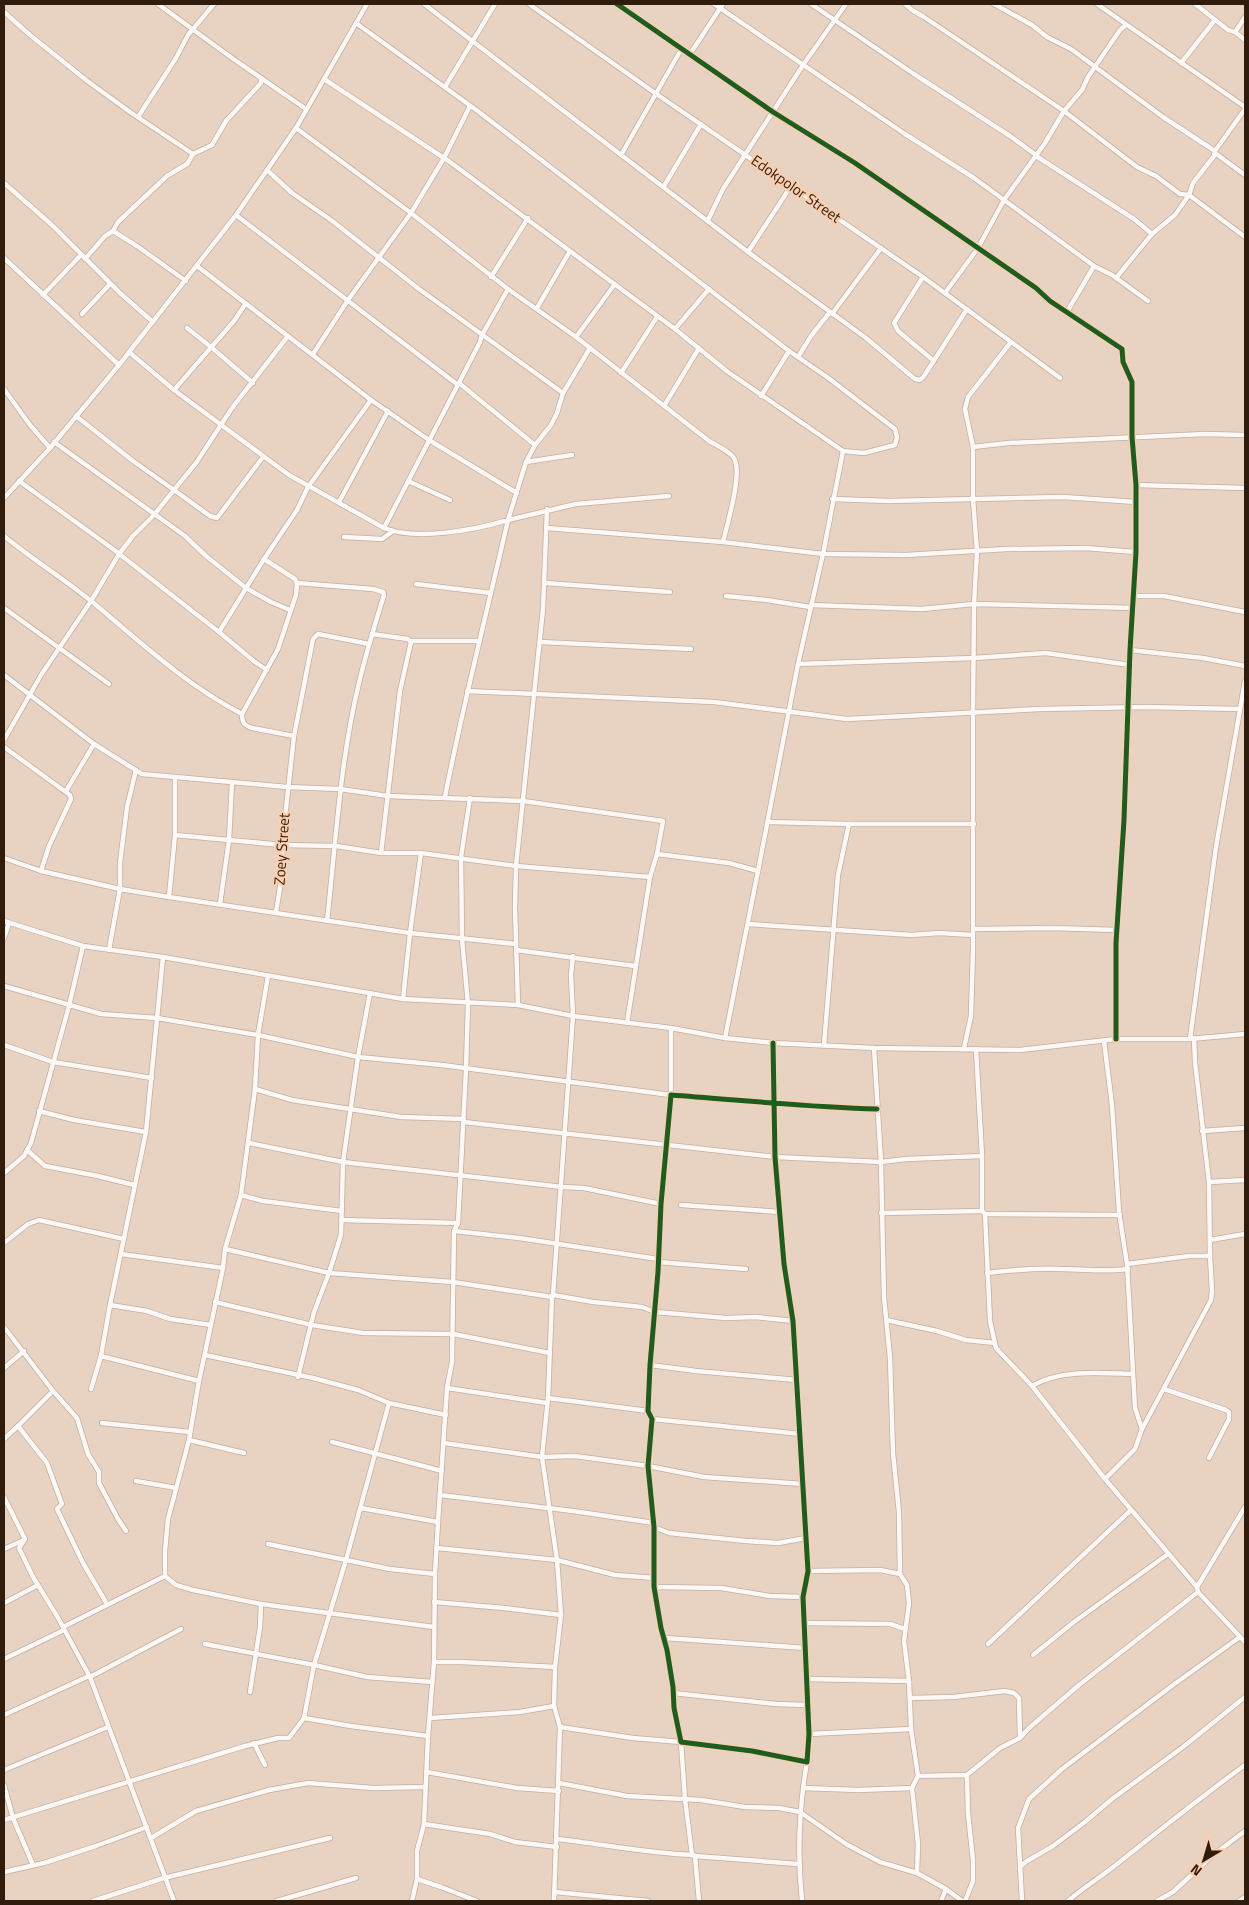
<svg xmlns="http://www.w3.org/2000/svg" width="1249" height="1905" font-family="'Titillium Web',sans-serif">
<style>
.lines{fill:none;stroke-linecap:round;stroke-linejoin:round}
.minor-casing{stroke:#c2afa0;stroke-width:6}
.minor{stroke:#fcf8f6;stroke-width:4.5}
.cycleway-casing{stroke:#f9cfb0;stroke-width:8}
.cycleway{stroke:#1b5e20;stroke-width:5}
.labels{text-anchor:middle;stroke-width:4.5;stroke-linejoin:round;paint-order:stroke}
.street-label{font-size:15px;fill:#301c0d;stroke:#f9cfb0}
</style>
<rect width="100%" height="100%" fill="#e8d2c1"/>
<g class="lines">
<defs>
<g id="minor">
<polyline points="158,4 232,58 306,109"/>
<polyline points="424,4 748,252 866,338 915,379 920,380 924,376 967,309"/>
<polyline points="529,4 655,93 923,277 1060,378"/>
<polyline points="617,4 773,112 855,163 978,248 1036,288 1050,301 1122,349 1123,362 1132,382 1132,437 1136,485 1136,552 1130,650 1124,820 1116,943 1116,1039"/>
<polyline points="714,4 905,134 974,178 1094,266 1112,275 1148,301"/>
<polyline points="811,4 914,74 1010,136 1036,155"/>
<polyline points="905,4 912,10 924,17 1064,111 1137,167 1156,176 1180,194 1189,195 1175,215 1152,234"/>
<polyline points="994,4 1032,25 1047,37 1071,49 1163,117 1215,151 1214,156 1193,183 1189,195 1245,237"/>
<polyline points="1097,4 1245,107"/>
<polyline points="1195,4 1228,30 1235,32 1245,40"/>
<polyline points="4,12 30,35 86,80 130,112 193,154 187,164 167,176 118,222 113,231"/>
<polyline points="356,23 479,112 789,351 827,377 895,429 897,437 895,445 864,453 843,451 823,554 798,664 758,871 729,863 657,854"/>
<polyline points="1235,32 1245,17"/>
<polyline points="690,54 723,4"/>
<polyline points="1181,63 1215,20"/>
<polyline points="324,79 450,162 675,329 728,372 843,451"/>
<polyline points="445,87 495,4"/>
<polyline points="138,117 176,58 188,35 214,4"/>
<path d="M296,128L411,213L508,289L576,337L709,441C717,446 728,450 734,458C743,472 727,525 723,542L823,554L906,555L1007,549L1085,548L1136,552"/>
<polyline points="1215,151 1245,109"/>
<polyline points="1215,153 1245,175"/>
<polyline points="193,154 212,145 226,121 261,83 261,78"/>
<polyline points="621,155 682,48"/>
<polyline points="1036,156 1134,219 1152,234 1116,278"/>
<path d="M267,170L292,193L331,220L419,289L563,393L557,413L551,425L535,445L526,462L508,520C475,530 416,541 384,528"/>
<polyline points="4,183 52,225 120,293 153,322"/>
<polyline points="664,186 701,124"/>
<polyline points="236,215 458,385"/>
<polyline points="708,220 723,189 803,65 846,4"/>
<polyline points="748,252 791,186"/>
<polyline points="4,258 119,365"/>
<polyline points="85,259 105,236 113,231 137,246 186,281"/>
<polyline points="197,266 371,400 429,440 517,493"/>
<polyline points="491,277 528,218"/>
<polyline points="923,277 894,323 898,331 934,361"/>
<polyline points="945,293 978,248 1004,200 1045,143 1064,111 1082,90 1088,77 1120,30 1126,25"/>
<polyline points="43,295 81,255"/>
<polyline points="537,308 570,251"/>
<polyline points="1067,312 1094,266"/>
<polyline points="82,314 110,284"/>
<polyline points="832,314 881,248"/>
<polyline points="187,328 211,347 253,383"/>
<polyline points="675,329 709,289"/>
<polyline points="576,337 615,284"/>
<polyline points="129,352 174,390 289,475 384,528 480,342 482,335 508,289"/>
<polyline points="313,354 348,300 411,213 444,158 470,106"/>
<polyline points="798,357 811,336 830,312"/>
<polyline points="621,373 657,317"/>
<polyline points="459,383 535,445"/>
<polyline points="4,389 30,425 50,448"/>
<polyline points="174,390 234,321 246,303"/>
<polyline points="563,393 590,348"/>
<polyline points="761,396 789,351"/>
<polyline points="664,406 699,348"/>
<polyline points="76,416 133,461 174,490 196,463 232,408 288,336"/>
<polyline points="54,442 185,536 206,556 246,588 271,602 290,610"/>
<polyline points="973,447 1008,443 1205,434 1245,435"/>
<polyline points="526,462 572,455"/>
<polyline points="19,481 113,549 219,632 264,559 297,510 308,487 371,400"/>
<polyline points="408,481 450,500"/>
<polyline points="1136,485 1245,488"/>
<polyline points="4,498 50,448 119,365 236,215 296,128 367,4"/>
<polyline points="832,499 889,501 1063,497 1136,502"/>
<polyline points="339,502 388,411"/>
<polyline points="547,528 723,542"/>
<path d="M4,536C33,560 66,580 96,605C142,644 188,686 242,714"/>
<polyline points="344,537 382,539 393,531"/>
<path d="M264,559L295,579L297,583L296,595L278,649L242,714C242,723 244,725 252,728L294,736"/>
<path d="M297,583L373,589L383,592L384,595C375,624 366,653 359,683C340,761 336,841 327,921"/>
<polyline points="545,583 670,592"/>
<polyline points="416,584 491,593"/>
<polyline points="726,596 767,600 810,607"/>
<polyline points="1133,596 1164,596 1245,612"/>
<polyline points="811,605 922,609 974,604 1133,608"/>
<polyline points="4,608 109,684"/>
<polyline points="219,632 255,662 267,670"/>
<polyline points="372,634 408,639 411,642 400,691 381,853"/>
<polyline points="411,641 480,641"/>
<polyline points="540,642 691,649"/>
<polyline points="1130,650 1203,658 1245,666"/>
<polyline points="798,664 974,658 1046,653 1130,665"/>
<polyline points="4,675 94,744 142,774 287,787 340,789 388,796 523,801 663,821 657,854 650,877 627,1023"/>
<polyline points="467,691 714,702 847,719 1040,709 1146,707 1239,709"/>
<polyline points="4,740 41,675 91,601 119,554 133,536 154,515 174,490 210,516 217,518 263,457"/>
<polyline points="4,747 70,795 71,799 49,846 41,871 120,889 169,897 410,933 516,944"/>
<polyline points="66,791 94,744"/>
<path d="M445,797C463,704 487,612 508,520L576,504L669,496"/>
<polyline points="768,822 849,824 974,824"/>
<polyline points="175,835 282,845 336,846 381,853 421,853 516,866 650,877"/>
<polyline points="4,858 41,871"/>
<polyline points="169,897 175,835 175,777"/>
<polyline points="220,904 229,840 232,782"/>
<polyline points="276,912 283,869 282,845 294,736 313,639 318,634 369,644"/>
<polyline points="4,921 83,946 163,957 403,999 518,1005 573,1016 671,1028 725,1038 773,1043 874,1048 1020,1050 1116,1039 1190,1039 1245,1034"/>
<polyline points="748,924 912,935 939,933 973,935"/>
<polyline points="973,929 1051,928 1117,930"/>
<polyline points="4,938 9,923"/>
<polyline points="109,950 120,889 120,863 127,807 136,770"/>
<polyline points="516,950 635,966"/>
<polyline points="163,957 146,1132 110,1305 101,1356 199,1381"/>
<polyline points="268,976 258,1035 255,1089 241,1195 225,1249 223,1268 199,1381 189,1440 168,1519 165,1551 165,1576 176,1585 193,1590 261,1604 434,1627"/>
<polyline points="4,986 101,1014 157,1018 258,1035 358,1057 370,993"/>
<polyline points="403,999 410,933 421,853"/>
<polyline points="518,1005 515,908 516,866 543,609 547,509"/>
<polyline points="725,1038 758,871"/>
<polyline points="1190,1039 1216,847 1245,681"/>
<polyline points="1104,1041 1112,1105 1119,1212 1127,1264 1135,1408 1142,1429"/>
<path d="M773,1043L775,1157L784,1264L793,1321L808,1571L803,1597L809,1734L807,1762L752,1751L681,1742L674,1708L673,1687L667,1650L661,1628L654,1587V1527L648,1466L652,1419L648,1411L650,1365L658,1272L661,1204L671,1095C740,1100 808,1107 877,1109"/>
<polyline points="4,1045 53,1062 152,1078"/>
<polyline points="824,1045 838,875 849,824"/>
<polyline points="874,1048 881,1162 884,1297 890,1358 893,1453 899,1512 900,1574"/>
<polyline points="964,1048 971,1016 973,949 973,712 974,604 977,551 973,499 973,447 965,409 968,397 1011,342"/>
<polyline points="976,1049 982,1156 982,1211 985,1214 990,1321 996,1348 1032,1386 1105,1479 1197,1587 1198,1592 1245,1642"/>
<polyline points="255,1089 292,1100 401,1117 464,1119"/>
<polyline points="39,1111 74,1120 146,1132"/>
<polyline points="464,1122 775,1157 881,1162 906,1159 982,1156"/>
<polyline points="1202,1131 1245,1128"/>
<polyline points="249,1143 343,1162 562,1187 584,1188 661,1204"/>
<polyline points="27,1150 45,1166 98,1176 134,1185"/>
<polyline points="4,1173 24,1156 31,1143 69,1006 83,946"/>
<polyline points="1209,1182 1245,1180"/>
<polyline points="241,1195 263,1201 342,1211"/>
<polyline points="681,1205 780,1212"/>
<polyline points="881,1213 982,1211"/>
<polyline points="985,1214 1120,1215"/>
<polyline points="342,1220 458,1223"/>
<polyline points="454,1231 519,1238 658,1259"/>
<polyline points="1210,1240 1245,1234"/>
<polyline points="4,1243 28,1224 39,1220 124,1239"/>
<polyline points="225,1249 329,1273 453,1282 552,1297"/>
<polyline points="121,1254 223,1268"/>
<polyline points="658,1262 746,1269"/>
<polyline points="1127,1264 1189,1256 1210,1256"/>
<path d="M987,1273C1012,1270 1036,1268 1061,1269C1084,1269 1105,1272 1128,1269"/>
<polyline points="553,1295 593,1302 642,1307 655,1312 726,1318 756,1317 793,1321"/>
<polyline points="215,1302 312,1325 363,1333 453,1334 550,1353"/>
<polyline points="110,1305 147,1311 170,1319 211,1325"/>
<polyline points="886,1320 937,1331 966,1340 995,1343"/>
<polyline points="4,1327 53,1391 77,1418 88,1454 99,1472 99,1483 118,1519 126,1531"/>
<polyline points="205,1355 313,1378 358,1390 389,1403"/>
<polyline points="650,1365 696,1371 797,1380"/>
<polyline points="4,1368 24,1351"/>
<polyline points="298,1377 314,1312 329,1273 341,1235 343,1162 358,1057 442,1065 671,1095 671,1028"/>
<path d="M1032,1386C1060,1369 1100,1373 1133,1374"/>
<polyline points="447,1388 547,1403"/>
<polyline points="91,1389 101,1356"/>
<polyline points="1164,1389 1226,1410 1229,1412 1229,1419 1209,1458"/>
<polyline points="548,1398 648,1411"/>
<polyline points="652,1419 801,1434"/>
<polyline points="102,1423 190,1432"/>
<polyline points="18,1426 53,1391"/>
<polyline points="4,1439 18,1426 47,1463 62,1504 57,1509 83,1563 107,1604"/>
<polyline points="189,1440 244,1453"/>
<polyline points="332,1442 442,1471"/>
<polyline points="444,1443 542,1457 575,1456 648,1466 704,1477 803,1484"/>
<polyline points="1105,1479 1135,1449 1142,1429 1211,1300 1212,1291 1210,1256 1209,1182 1195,1062 1194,1038"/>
<polyline points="136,1481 176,1488"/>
<polyline points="440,1495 573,1511 654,1523"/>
<polyline points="4,1497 25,1539 19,1548 33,1577 57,1616 90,1677 174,1901"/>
<polyline points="361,1508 438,1522"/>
<polyline points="654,1527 669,1533 746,1541 778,1543 806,1538"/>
<polyline points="268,1544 390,1569 435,1574"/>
<polyline points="437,1548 557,1560 615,1575 655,1578"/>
<polyline points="4,1549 24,1540"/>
<polyline points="654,1587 721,1588 770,1596 803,1597"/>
<polyline points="1197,1587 1245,1507"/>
<polyline points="434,1602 504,1608 561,1615"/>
<polyline points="4,1603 38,1585"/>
<polyline points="804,1623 890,1624 905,1629"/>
<polyline points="63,1627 165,1576"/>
<polyline points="665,1638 806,1648"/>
<polyline points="205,1644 314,1665 367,1677 432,1682"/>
<polyline points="988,1644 1131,1510"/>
<polyline points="1033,1655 1074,1622 1168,1554"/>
<polyline points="4,1659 64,1630"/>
<polyline points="434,1662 461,1662 555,1667"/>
<polyline points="90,1677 181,1629"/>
<polyline points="807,1679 909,1681"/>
<polyline points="250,1692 260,1627 261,1604"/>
<polyline points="673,1693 776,1704 807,1705"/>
<polyline points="910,1698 953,1697 1005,1691 1014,1693 1019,1698 1020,1738"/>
<polyline points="4,1715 89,1676"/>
<polyline points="304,1718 314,1665 346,1560 389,1403 446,1415"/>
<polyline points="430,1718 520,1712 554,1706"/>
<polyline points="560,1727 633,1738 681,1742 685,1799 692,1855 695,1856 699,1901"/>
<polyline points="809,1734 911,1729"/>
<polyline points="254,1743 265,1765"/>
<polyline points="4,1770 108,1727"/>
<polyline points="427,1772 517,1788 559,1791"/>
<polyline points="967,1775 1000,1748 1020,1738 1029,1728 1079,1685 1198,1592"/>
<polyline points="918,1776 967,1775 968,1814 973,1860 973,1881 965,1901"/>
<polyline points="559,1783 627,1796 701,1800 745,1807 779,1808 800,1812 846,1844 880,1862 917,1873 946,1889 962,1901"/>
<polyline points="4,1785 13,1818 33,1865"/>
<polyline points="803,1788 858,1790 912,1788 918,1776 911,1729 909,1681 904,1641 909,1603 907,1585 900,1574 880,1570 808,1571"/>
<polyline points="912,1788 918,1844 917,1873"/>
<polyline points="4,1820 245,1746 278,1738 289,1738 304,1718 351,1726 428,1736"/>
<polyline points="424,1824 490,1834 515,1842 557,1847"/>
<polyline points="151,1838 196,1811 269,1790 308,1783 373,1788 425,1787"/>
<path d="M557,1839C602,1844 647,1853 692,1855"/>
<polyline points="695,1856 798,1864"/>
<polyline points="1021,1866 1027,1861 1053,1846 1085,1822 1112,1799 1183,1747 1245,1697"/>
<polyline points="4,1872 44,1863 96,1846 147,1827"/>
<polyline points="417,1879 441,1887 477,1901"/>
<polyline points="555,1892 648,1901"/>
<polyline points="93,1901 164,1878 330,1838"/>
<polyline points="277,1901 356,1878"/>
<polyline points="412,1901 417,1879 417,1851 424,1824 428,1736 434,1662 435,1574 438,1522 447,1388 452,1362 454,1231 458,1223 466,1069 468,1004 462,939 461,857 470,798"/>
<polyline points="554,1901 560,1727 554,1706 555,1667 561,1615 557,1560 542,1457 548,1398 552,1297 553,1295 573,1016 571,975 573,956"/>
<path d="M802,1901C797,1854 799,1808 807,1762"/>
<polyline points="941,1901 946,1889"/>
<polyline points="1022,1901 1018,1828 1029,1799 1062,1769 1173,1685 1240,1637"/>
<path d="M1068,1901C1084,1887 1101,1877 1117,1864C1160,1830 1201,1797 1245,1765"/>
<polyline points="1157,1901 1173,1892 1213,1855 1245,1831"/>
<polyline points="1239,1901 1245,1897"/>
</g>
</defs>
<use href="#minor" class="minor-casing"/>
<use href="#minor" class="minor"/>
<defs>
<g id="cycleway">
<polyline points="617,4 773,112 855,163 978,248 1036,288 1050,301 1122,349 1123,362 1132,382 1132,437 1136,485 1136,552 1130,650 1124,820 1116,943 1116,1039"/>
<path d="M773,1043L775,1157L784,1264L793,1321L808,1571L803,1597L809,1734L807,1762L752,1751L681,1742L674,1708L673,1687L667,1650L661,1628L654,1587V1527L648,1466L652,1419L648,1411L650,1365L658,1272L661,1204L671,1095C740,1100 808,1107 877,1109"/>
</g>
</defs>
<use href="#cycleway" class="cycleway-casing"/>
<use href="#cycleway" class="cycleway"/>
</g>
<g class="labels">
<g class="street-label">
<text transform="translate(796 189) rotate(35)" y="5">Edokpolor Street</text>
<text transform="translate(282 849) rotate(-86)" y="5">Zoey Street</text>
</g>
</g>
<rect width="1249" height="1905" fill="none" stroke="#301c0d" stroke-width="10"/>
<g transform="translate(1204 1860) rotate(218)" stroke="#f9cfb0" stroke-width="4" paint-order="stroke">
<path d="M0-4L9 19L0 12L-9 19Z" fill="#301c0d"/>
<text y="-8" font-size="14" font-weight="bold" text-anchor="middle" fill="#301c0d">N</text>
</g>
</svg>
